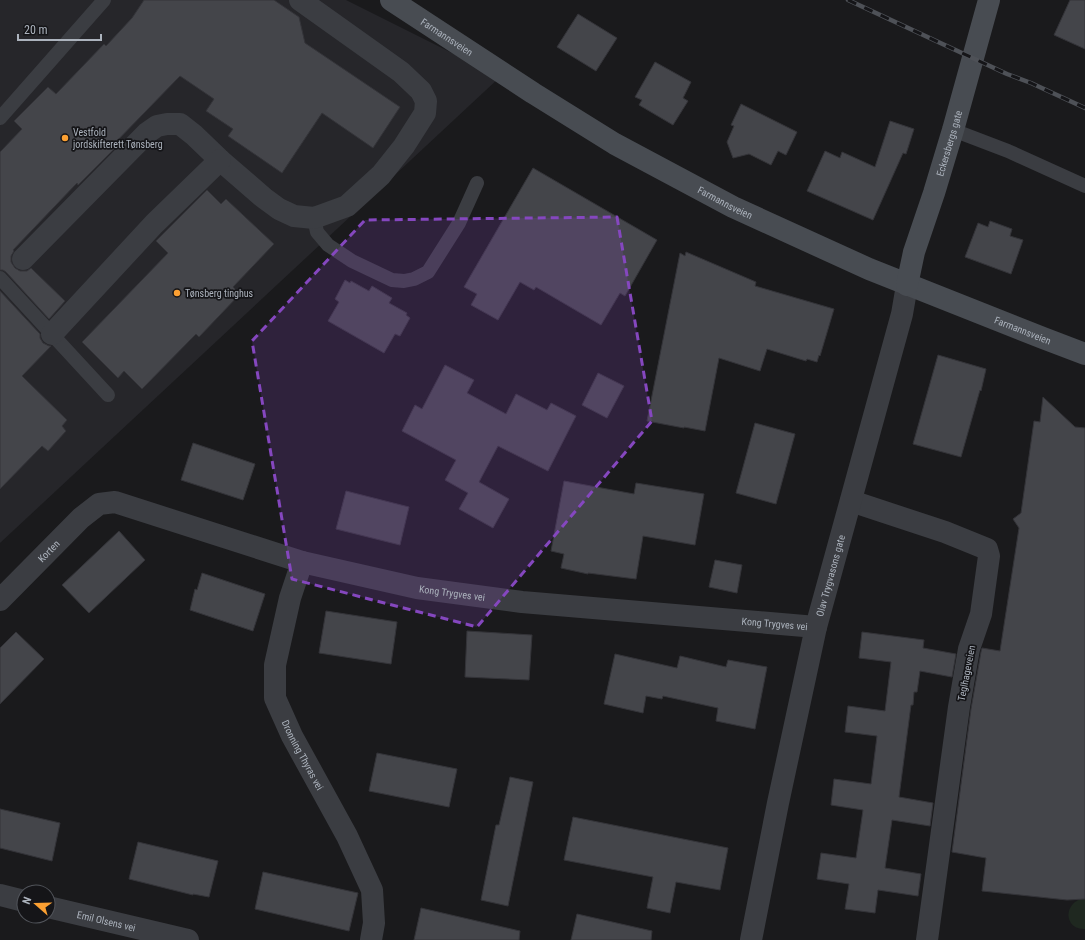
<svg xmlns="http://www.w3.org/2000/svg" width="1085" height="940" font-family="'Roboto Condensed',sans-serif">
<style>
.built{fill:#26262a}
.green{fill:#1f2820}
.building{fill:#44454a;stroke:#343439}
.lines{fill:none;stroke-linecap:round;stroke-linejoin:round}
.lane{stroke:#3b3d42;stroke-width:14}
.street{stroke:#3b3d42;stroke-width:22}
.secondary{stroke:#484c52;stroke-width:22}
.rail-casing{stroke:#4e5157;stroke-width:4.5}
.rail{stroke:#151518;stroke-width:3;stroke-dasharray:9;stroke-linecap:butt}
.marked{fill:#8547bf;fill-opacity:0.2;stroke:#8547bf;stroke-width:3;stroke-dasharray:8 5;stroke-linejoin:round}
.poi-dot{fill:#fca032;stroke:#151518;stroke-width:1.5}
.labels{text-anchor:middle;stroke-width:3.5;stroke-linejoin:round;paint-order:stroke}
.street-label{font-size:10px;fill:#acb3bd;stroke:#151518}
.poi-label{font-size:10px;fill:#acb3bd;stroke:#151518;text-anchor:start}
</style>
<rect width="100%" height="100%" fill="#1a1a1c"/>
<polygon class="built" points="0,0 346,0 500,77 0,543"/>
<path class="green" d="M1080,899H1085V929C1066,930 1062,907 1080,899Z"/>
<g class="building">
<polygon points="144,0 274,0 299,17 305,43 400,107 373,148 322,113 282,173 228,136 233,129 206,111 214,99 180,76 112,146 114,149 78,185 77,183 13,250 14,251 11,256 11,262 15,268 20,271 27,271 31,268 65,301 49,319 6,272 3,270 0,270 0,152 22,129 14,121 48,87 56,94 104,44 106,46 132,18"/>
<polygon points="1070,0 1085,0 1085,49 1054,35"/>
<polygon points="578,14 617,38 596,71 557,47"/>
<polygon points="655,62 691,82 683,98 688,101 673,125 639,105 642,100 635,97"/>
<polygon points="741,104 797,132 786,155 778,151 771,165 749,154 733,158 727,142 734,126 731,125"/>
<polygon points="890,121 914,129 906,154 903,153 873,220 807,191 825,151 840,158 842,152 875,167"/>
<polygon points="533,168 657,240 625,296 620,293 601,325 536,287 534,290 520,282 498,320 471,305 477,294 464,287"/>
<polygon points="207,190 221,204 226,199 274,244 233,287 240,294 199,337 196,334 142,389 124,371 118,378 82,342 168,253 156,241"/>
<polygon points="990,221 1012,229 1010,236 1023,240 1011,274 965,257 978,223 988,227"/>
<polygon points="686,252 756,282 755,286 834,309 820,356 819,355 817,362 807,359 806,361 767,349 760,371 719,358 705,431 684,427 684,428 647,421 680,253 685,256"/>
<polygon points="345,280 350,283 351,281 369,291 372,286 392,298 389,303 407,313 406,315 410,318 400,336 395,334 384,353 328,321 339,302 335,299"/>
<polygon points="0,291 40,334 40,338 43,343 49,346 51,346 22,376 67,420 62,426 66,431 48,451 42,446 0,489"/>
<polygon points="938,355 986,369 981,391 980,390 961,457 913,444"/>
<polygon points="445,365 474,380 467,393 506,414 516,394 547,410 551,403 576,416 548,471 498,446 479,482 509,499 493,528 459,509 468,493 445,480 456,460 402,431 415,405 422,409"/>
<polygon points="598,373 624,386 607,418 582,405"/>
<polygon points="1043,397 1075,427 1085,428 1085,899 1067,900 982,891 986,858 952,852 971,709 981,652 982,648 1000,651 1019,528 1013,519 1021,513 1034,421 1040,422"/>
<polygon points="755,423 795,434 776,504 736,493"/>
<polygon points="193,443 255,464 243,500 181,480"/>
<polygon points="564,481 634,494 636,483 704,494 695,545 643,536 636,579 588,573 588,574 561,568 564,554 551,551"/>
<polygon points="346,491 409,507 400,545 336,529"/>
<polygon points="119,531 145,560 89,613 62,585"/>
<polygon points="715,560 742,565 737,593 709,587"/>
<polygon points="202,573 265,594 253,631 190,610 195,589 197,590"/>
<polygon points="326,611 397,622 391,664 319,653"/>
<polygon points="467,631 532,635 529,680 465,677"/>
<polygon points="16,632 44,659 0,704 0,648"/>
<polygon points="862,632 924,640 923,648 956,654 952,677 920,671 917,692 914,692 913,705 911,705 899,797 933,803 930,826 892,820 885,868 921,874 918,896 878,890 875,913 845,909 849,884 817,879 821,853 856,858 863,810 831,805 834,779 871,784 877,736 845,732 848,706 885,711 891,662 859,658"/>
<polygon points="615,654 677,668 680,656 726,667 728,660 767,667 755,729 716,721 718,708 663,696 662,699 646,696 643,713 604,704"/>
<polygon points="377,753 457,769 449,807 369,791"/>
<polygon points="510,777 533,782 508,906 481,900 496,825 499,825"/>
<polygon points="0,809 60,823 52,861 0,848"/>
<polygon points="573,817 728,848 720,890 676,882 670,913 647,908 653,877 564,860"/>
<polygon points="138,842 218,861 209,897 193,894 193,895 129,879"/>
<polygon points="263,872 358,893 349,931 255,909"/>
<polygon points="421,908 520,931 519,940 414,940"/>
<polygon points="577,914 652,931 651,940 571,940"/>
</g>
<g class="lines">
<g class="lane">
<polyline points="0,118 104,0"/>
<polyline points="953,130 1008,151 1085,186"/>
<polyline points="314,218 317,232 328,245 352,261 392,280 404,281 414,279 428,272 459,223 477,183"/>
<polyline points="0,278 108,395"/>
</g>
<g class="street">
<polyline points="23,259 147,133 157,126 167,124 180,124 194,135 220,160 264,198 279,209 294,216 314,218 347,206 381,175 404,146 425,113 426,101 421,91 401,72 300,0"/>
<polyline points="52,334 154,224 220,160"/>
<polyline points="851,501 945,532 987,549 989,556 981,614 969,649 959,707 927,940"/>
<path id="s1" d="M302,562L290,598L275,665V698L292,736L347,836L372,890L374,923L371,940"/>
<path id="s2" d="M0,600L81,518L99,504L115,502L302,562L417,588L522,602L816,627"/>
<polyline points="0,895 24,901"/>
<path id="s3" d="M48,907L188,940"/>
<path id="s4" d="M751,940L778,803L816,627L902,314L907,285"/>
</g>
<g class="secondary">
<path id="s5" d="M391,0L533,93L615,144L733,207L869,269L1043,338L1085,354"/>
<path id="s6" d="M907,285L914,252L934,193L953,130L989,0"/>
</g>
<defs>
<polyline id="rail" points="848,0 1007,74 1031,83 1085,108"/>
</defs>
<use href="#rail" class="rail-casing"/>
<use href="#rail" class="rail"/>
</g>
<path class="marked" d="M617,217L652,421L477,627L292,579L252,341L365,220Z"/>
<g class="poi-dot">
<circle cx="65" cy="138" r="4"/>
<circle cx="177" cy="293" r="4"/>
</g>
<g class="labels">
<g class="street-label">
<text dy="4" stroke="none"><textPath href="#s5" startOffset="67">Farmannsveien</textPath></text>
<text dy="4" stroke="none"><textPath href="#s6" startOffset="148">Eckersbergs gate</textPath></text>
<text dy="4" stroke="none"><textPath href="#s5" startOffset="391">Farmannsveien</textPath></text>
<text dy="4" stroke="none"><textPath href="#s5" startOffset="715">Farmannsveien</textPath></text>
<text dy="4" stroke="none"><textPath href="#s2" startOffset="69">Korten</textPath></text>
<text dy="4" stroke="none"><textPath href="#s4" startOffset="373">Olav Trygvasons gate</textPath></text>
<text dy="4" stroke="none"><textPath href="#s2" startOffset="504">Kong Trygves vei</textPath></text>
<text dy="4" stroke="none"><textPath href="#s2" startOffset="828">Kong Trygves vei</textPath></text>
<text transform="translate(966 673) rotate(-79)" y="4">Teglhageveien</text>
<text dy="4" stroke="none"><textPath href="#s1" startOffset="203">Dronning Thyras vei</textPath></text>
<text dy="4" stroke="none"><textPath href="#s3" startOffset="60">Emil Olsens vei</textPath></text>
</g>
<g class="poi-label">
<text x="73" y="136">Vestfold<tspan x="73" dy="12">jordskifterett Tønsberg</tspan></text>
<text x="185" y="297">Tønsberg tinghus</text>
</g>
</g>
<g transform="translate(36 904) rotate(290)"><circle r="19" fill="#151518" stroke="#51545a"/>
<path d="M0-3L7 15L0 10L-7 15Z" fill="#fca032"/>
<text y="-6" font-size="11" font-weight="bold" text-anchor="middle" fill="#acb3bd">N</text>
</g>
<path d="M18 34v6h83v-6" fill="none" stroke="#acb3bd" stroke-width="2"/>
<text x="24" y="34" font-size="12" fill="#acb3bd" stroke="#151518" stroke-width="3" paint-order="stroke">20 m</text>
</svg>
